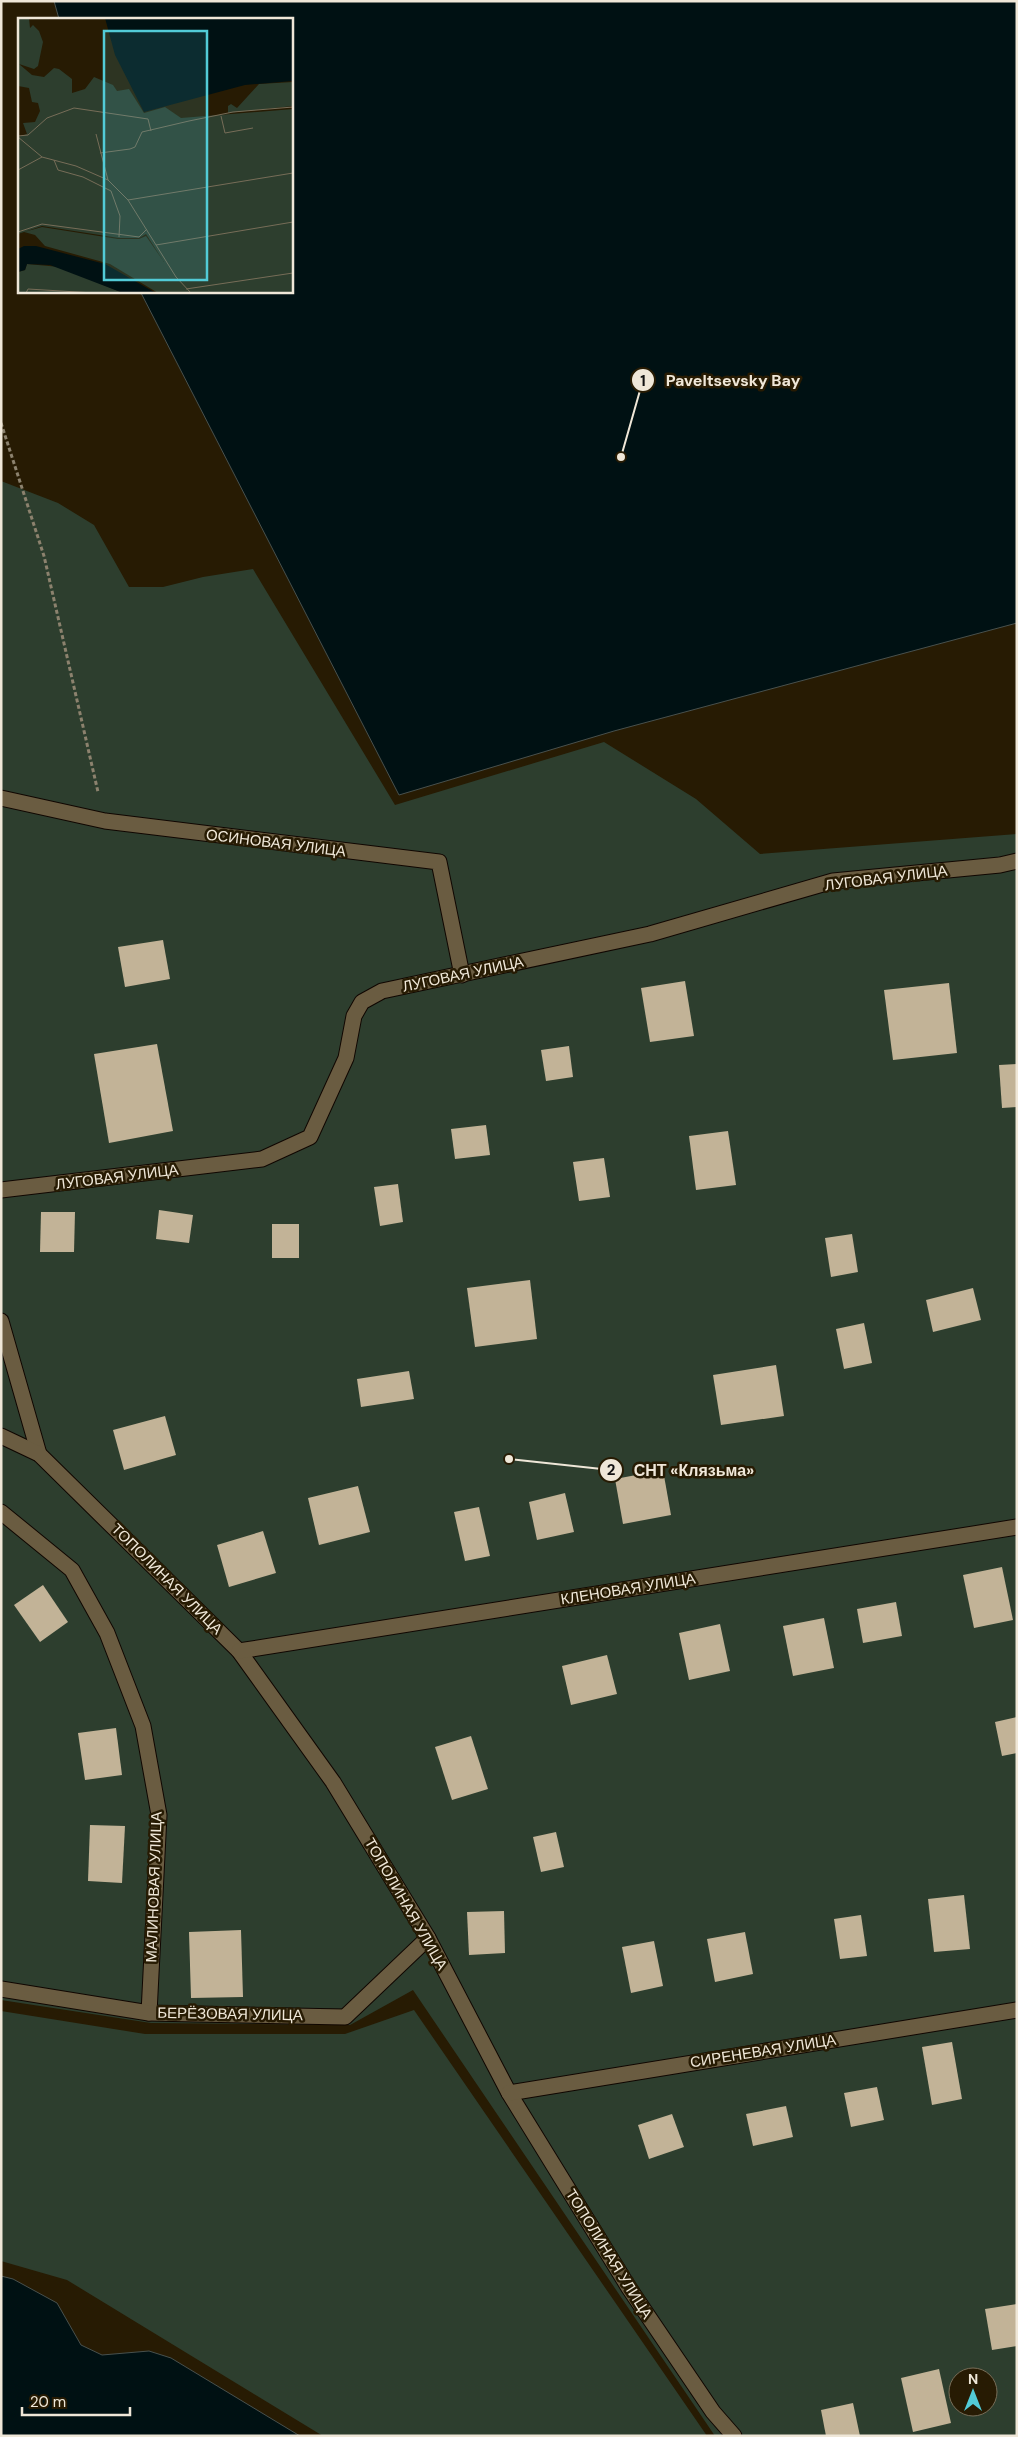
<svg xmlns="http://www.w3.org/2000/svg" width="1018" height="2437" font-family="'DM Sans',sans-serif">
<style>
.green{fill:#2d3e2e;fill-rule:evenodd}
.water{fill:#001113;stroke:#48514e}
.building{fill:#c2b397}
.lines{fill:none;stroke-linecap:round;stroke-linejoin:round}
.minor-casing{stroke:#100600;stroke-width:17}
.path{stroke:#8c826e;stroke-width:3;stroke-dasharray:4 2.5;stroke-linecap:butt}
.minor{stroke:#6a5c41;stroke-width:15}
.labels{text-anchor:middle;stroke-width:5;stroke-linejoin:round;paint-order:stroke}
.street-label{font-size:15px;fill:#efe7d8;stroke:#271b03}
.inset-road{fill:none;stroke:#776d58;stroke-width:1}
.view{fill:#52cbd7;fill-opacity:0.15;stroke:#52cbd7;stroke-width:2.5}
.inset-edge{fill:none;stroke:#efe7d8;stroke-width:2.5}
.leader{fill:none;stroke:#efe7d8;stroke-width:2}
.callout-dot{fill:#efe7d8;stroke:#271b03;stroke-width:2}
.mark-label{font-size:15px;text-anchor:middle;font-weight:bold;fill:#111}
.callout-label{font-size:16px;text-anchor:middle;font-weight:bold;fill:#efe7d8;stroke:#271b03;stroke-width:5;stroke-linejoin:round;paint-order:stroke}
</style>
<rect width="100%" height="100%" fill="#271b03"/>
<g class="green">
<path d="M1,481L58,503L94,525L129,587H163L203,577L253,569L395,805L604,742L696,799L760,854L1017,834V2436H715L413,1990L350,2025L151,2023L1,2000ZM958,2377H988V2407H958Z"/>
<polygon points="414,2010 705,2433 707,2436 323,2436 67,2280 1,2261 1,2011 145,2034 345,2034"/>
</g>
<g class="water">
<polygon points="54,1 1017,1 1017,623 614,731 399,795 140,291 291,291 291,19 59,19"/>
<polygon points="1,2276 13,2279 57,2303 81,2345 102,2355 149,2351 171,2358 300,2436 1,2436"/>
</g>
<g class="building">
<polygon points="163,940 170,979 125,987 118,947"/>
<polygon points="685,981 694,1036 650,1042 641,988"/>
<polygon points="949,983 957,1053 893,1060 884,990"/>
<polygon points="157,1044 173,1131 109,1143 94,1054"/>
<polygon points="569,1046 573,1077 546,1081 541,1050"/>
<polygon points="1017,1064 1017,1107 1002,1108 999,1065"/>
<polygon points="486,1125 490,1155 455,1159 451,1129"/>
<polygon points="728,1131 736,1185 696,1190 689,1136"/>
<polygon points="604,1158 610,1197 579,1201 573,1162"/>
<polygon points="398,1184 403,1222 380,1226 374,1187"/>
<polygon points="159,1210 193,1215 189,1243 156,1239"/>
<polygon points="41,1212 75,1212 74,1252 40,1252"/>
<rect x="272" y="1224" width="27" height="34"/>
<polygon points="852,1234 858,1272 831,1277 825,1238"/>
<polygon points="530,1280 537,1339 475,1347 467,1288"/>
<polygon points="973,1288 981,1320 933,1332 926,1300"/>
<polygon points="864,1323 872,1363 844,1369 836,1329"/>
<polygon points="776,1365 784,1416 721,1425 713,1375"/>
<polygon points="409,1371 414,1399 361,1407 357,1379"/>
<polygon points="165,1416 176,1455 124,1470 113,1430"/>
<polygon points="663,1470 671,1515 623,1524 615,1479"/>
<polygon points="358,1486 370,1532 319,1545 308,1498"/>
<polygon points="565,1493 574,1532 537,1540 529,1502"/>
<polygon points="479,1507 490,1556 465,1561 454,1512"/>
<polygon points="263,1531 276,1573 229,1587 217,1545"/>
<polygon points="1002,1567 1013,1620 974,1628 963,1575"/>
<polygon points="43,1585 68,1622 40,1642 14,1605"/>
<polygon points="896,1602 902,1636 863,1643 857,1609"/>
<polygon points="824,1618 834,1668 793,1676 783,1626"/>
<polygon points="720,1624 730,1671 689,1680 679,1633"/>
<polygon points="607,1655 617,1694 571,1705 562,1666"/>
<polygon points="1017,1717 1017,1753 1002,1756 995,1722"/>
<polygon points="116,1728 122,1775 85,1780 78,1733"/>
<polygon points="471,1736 488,1789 452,1800 435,1747"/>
<polygon points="90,1825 125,1826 122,1883 88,1881"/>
<polygon points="556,1832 564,1867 541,1872 533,1837"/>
<polygon points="964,1895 970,1949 934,1952 928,1899"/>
<polygon points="504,1911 505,1953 469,1955 467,1912"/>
<polygon points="861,1915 867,1956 840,1959 834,1919"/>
<polygon points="241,1930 243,1997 191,1998 189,1932"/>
<polygon points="745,1932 753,1974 715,1982 707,1939"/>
<polygon points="654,1941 663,1986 631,1993 622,1947"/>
<polygon points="952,2042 962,2099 932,2105 922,2047"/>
<polygon points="877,2087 884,2120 851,2127 844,2093"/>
<polygon points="786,2106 793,2137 753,2146 746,2114"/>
<polygon points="672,2114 684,2147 649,2159 638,2125"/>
<polygon points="1017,2304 1017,2346 992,2350 985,2309"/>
<polygon points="939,2369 951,2423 913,2432 901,2378"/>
<polygon points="853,2403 860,2436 826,2436 821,2410"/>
</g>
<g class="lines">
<defs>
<g id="minor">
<polyline points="1,798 105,821 439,862 462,975"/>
<polyline points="1,1190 262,1159 310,1137 346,1058 354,1016 362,1002 382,991 650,934 833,881 1000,865 1017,861"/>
<polyline points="1,1321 39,1454"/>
<polyline points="1,1436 39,1454 239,1651 333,1782 428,1938 509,2093 629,2288 713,2412 734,2436"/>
<polyline points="1,1512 72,1570 107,1633 143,1726 159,1815 149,2013"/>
<polyline points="239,1651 1017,1527"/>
<polyline points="1,1989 149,2013 345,2017 428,1938"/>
<polyline points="509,2093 1017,2010"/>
</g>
</defs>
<use href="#minor" class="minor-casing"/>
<polyline class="path" points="1,423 44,556 98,792"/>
<use href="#minor" class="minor"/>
</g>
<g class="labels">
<g class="street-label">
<text transform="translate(276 843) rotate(7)" y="5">ОСИНОВАЯ УЛИЦА</text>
<text transform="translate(886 878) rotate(-7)" y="5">ЛУГОВАЯ УЛИЦА</text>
<text transform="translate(463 974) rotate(-12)" y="5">ЛУГОВАЯ УЛИЦА</text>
<text transform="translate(117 1177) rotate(-7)" y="5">ЛУГОВАЯ УЛИЦА</text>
<text transform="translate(167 1579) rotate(45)" y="5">ТОПОЛИНАЯ УЛИЦА</text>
<text transform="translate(628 1589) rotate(-9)" y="5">КЛЕНОВАЯ УЛИЦА</text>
<text transform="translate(154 1887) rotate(-88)" y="5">МАЛИНОВАЯ УЛИЦА</text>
<text transform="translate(406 1904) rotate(60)" y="5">ТОПОЛИНАЯ УЛИЦА</text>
<text transform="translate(230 2014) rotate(1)" y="5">БЕРЁЗОВАЯ УЛИЦА</text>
<text transform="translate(763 2051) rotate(-9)" y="5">СИРЕНЕВАЯ УЛИЦА</text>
<text transform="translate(609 2254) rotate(58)" y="5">ТОПОЛИНАЯ УЛИЦА</text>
</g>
</g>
<g transform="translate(18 18)">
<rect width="275" height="275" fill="#271b03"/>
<path d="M0,0H11L12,10L15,7L21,13L25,24L20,48L16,51L1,46L14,57L26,59L36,50L41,51L54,61V75L67,71L76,59L95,67L99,73L111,71L126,95L147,89L163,100L275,91V275H140L92,246L27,228L17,217L6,214L24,209L100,221H121L128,218L146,244L128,216L121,220H101L24,208L0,216V119L9,116L5,105L17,104L22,93L20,85L14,84L11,70L0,68ZM275,64V88L210,95V88L213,86L219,90L241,66ZM9,246L42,249L105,275H0V254L7,252Z" fill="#2d3e2e"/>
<path d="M87,0H275V63L227,67L126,94L97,37ZM6,228H18L87,246L138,275H105L32,247L9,246L7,252L0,254V231Z" fill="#001113"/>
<path class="inset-road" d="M203,98L207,115L235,110M78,116L90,162M0,118L10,117L29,100L56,90L130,101L133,113M0,119L24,139L58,148L90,162L110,182L158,259L173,275M82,135L112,131L117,129L124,114L171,103L215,94L275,89M36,142L40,152L65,159L93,173L102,198L101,219M0,152L24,139M110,182L275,155M0,214L24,206L121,219L129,211M138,227L275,204M168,271L275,255M8,275L10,271L76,275"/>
<path class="view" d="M86,13H189V262H86Z"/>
<rect width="275" height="275" class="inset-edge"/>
</g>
<path class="leader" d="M621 457L643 380M509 1459L611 1470"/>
<g class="callout-dot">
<circle cx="621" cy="457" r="5"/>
<circle cx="509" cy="1459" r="5"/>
<circle cx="643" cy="380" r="12"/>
<circle cx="611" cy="1470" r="12"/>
</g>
<g class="mark-label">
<text x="643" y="386">1</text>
<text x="611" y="1475">2</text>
</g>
<g class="callout-label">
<text x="733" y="386">Paveltsevsky Bay</text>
<text x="694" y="1476">СНТ «Клязьма»</text>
</g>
<rect width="1018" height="2437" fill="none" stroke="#efe7d8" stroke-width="5"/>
<g transform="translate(973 2392)"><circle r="24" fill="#271b03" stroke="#776d58"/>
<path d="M0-4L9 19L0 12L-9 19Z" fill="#52cbd7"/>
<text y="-8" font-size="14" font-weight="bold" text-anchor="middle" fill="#efe7d8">N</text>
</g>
<path d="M22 2407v8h108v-8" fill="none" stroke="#efe7d8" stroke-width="2.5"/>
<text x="30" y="2407" font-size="15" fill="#efe7d8" stroke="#271b03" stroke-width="4" paint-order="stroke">20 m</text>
</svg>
